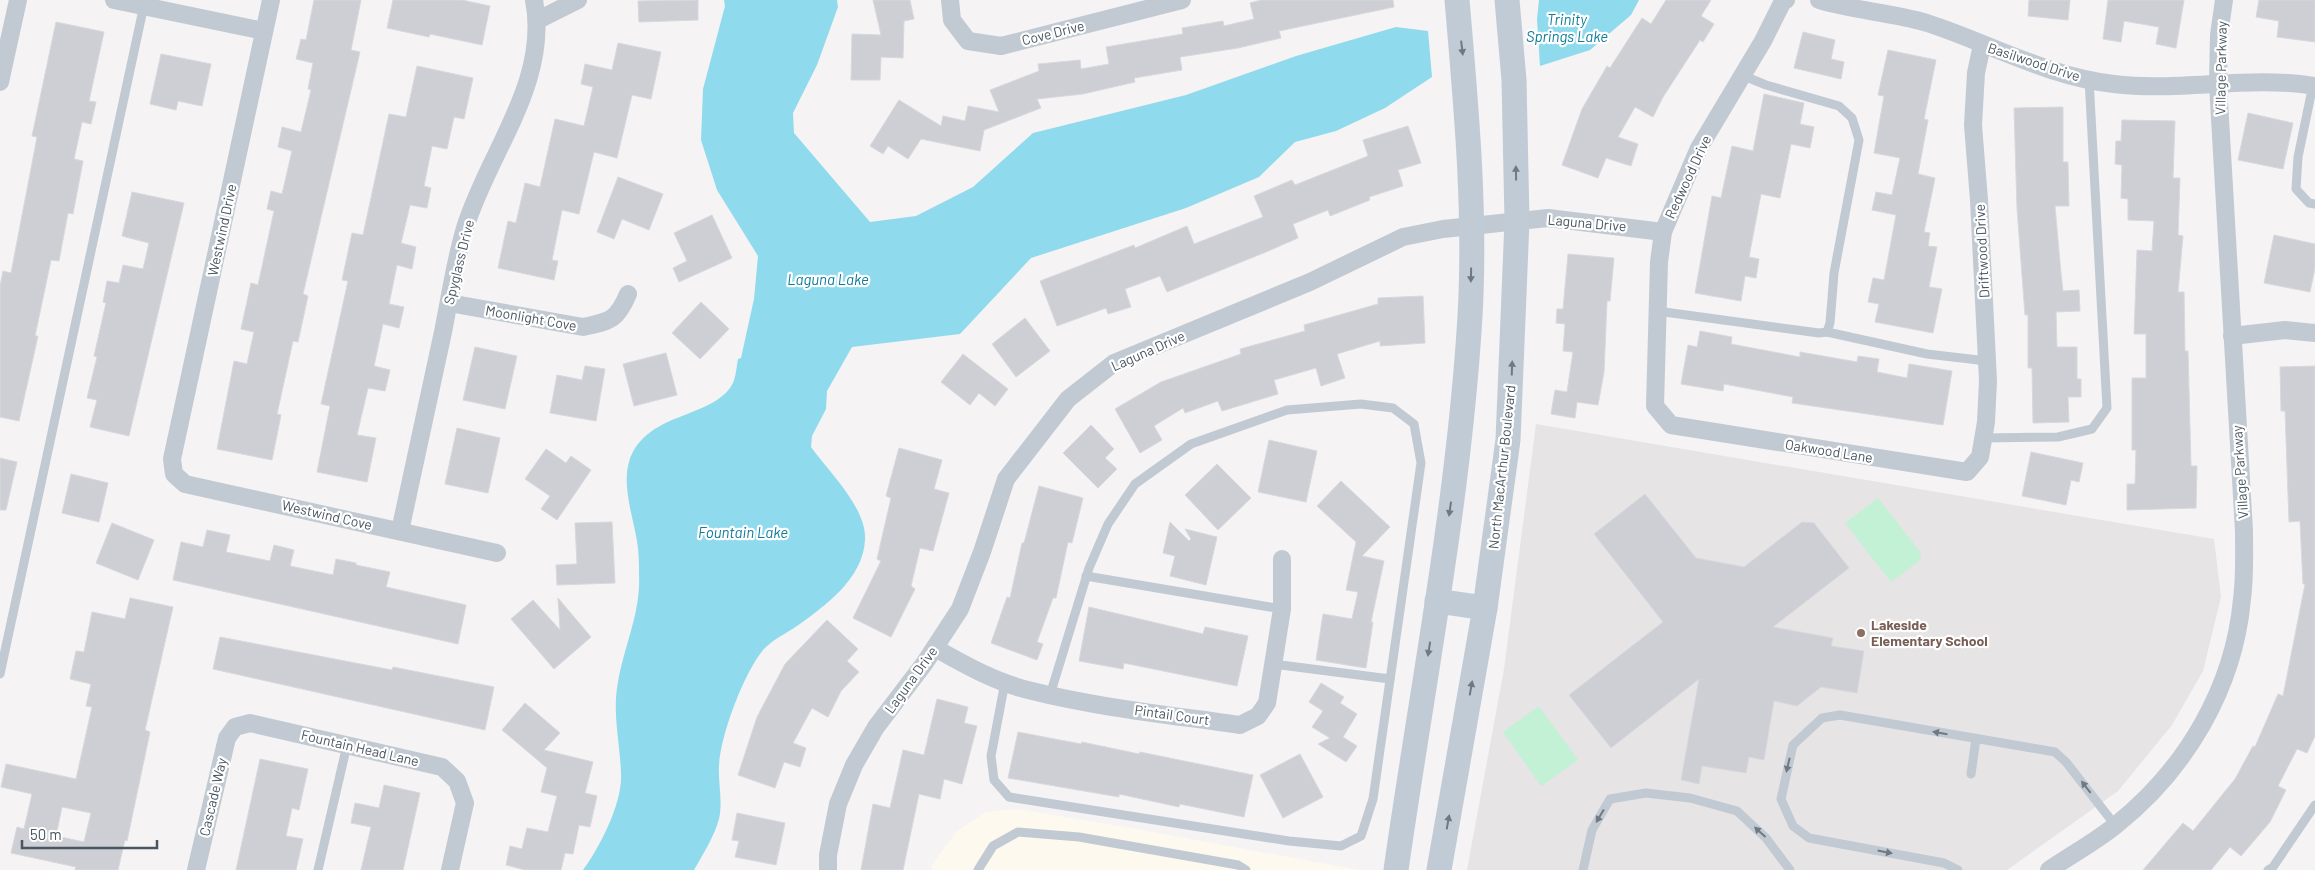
<svg xmlns="http://www.w3.org/2000/svg" width="2315" height="870" font-family="Barlow,sans-serif">
<style>
.commercial{fill:#fdf9ef}
.education{fill:#e6e4e5}
.green{fill:#c3f1d5}
.water{fill:#90daee}
.building{fill:#cdcfd5;stroke:#d7d9de;fill-rule:evenodd}
.lines{fill:none;stroke-linecap:round;stroke-linejoin:round}
.lane{stroke:#c1cad2;stroke-width:9}
.street{stroke:#c1cad2;stroke-width:18}
.secondary{stroke:#c1cbd6;stroke-width:25}
.oneway{fill:#6e7984}
.oneway2{fill:#6e7983}
.education-dot{fill:#8d6e63;stroke:#fff;stroke-width:2}
.labels{text-anchor:middle;stroke-width:4.5;stroke-linejoin:round;paint-order:stroke}
.street-label{font-size:14px;fill:#4a5661;stroke:#fff}
.education-label{font-size:14px;font-weight:bold;fill:#785e54;stroke:#fff;text-anchor:start}
.water-label{font-size:15px;font-style:italic;fill:#0c7c9b;stroke:#fff}
</style>
<rect width="100%" height="100%" fill="#f5f3f3"/>
<polygon class="commercial" points="1017,809 1137,829 1359,870 932,870 931,866 956,832 985,812"/>
<polygon class="education" points="1536,424 2214,539 2221,597 2203,671 2172,725 2118,791 2007,870 1467,870 1504,669"/>
<g class="green">
<polygon points="1878,498 1921,553 1920,560 1891,582 1845,523"/>
<polygon points="1539,706 1578,760 1541,786 1503,732"/>
</g>
<g class="water">
<path d="M724,0H837L838,7L817,65L793,113L794,133L870,222L916,216L973,187L1033,133L1186,95L1296,56L1396,27L1428,31L1432,77L1385,108L1336,131L1295,142L1259,177L1186,208L1031,258L960,334L852,347L827,391L826,409L812,436L811,447C829,472 867,508 865,540C863,579 825,606 797,626C785,634 772,640 763,650C744,673 720,736 719,766C718,784 723,801 719,819C714,837 703,854 694,870H583C600,847 623,802 621,773C620,742 612,713 618,682C624,647 641,612 639,575C639,564 639,552 637,541C633,517 622,486 629,462C644,413 707,419 730,388C736,380 736,369 738,359L741,358L754,299L758,256L717,190L701,140L703,89L725,6Z"/>
<polygon points="1539,0 1639,0 1631,15 1590,50 1540,66 1537,19"/>
</g>
<g class="building">
<polygon points="314,0 361,0 351,50 360,52 303,294 308,296 298,342 293,341 277,414 281,415 272,460 217,449 234,361 247,364 254,332 241,329 251,283 258,285 274,211 267,209 271,191 282,194 292,151 278,147 282,127 301,132 311,90 308,89 313,63 296,59 301,39 306,40"/>
<polygon points="393,0 462,0 490,6 482,45 430,34 429,37 387,28"/>
<polygon points="698,0 698,20 639,22 638,1"/>
<polygon points="873,0 910,0 914,19 904,21 903,58 881,57 880,80 851,80 852,34 881,35"/>
<polygon points="1261,0 1393,0 1394,7 1279,31 1281,38 1238,48 1180,57 1182,70 1134,78 1135,82 1083,94 1037,99 1041,108 984,130 980,151 921,139 908,159 888,146 883,154 870,146 899,100 941,126 943,116 965,121 968,106 999,112 990,90 1039,71 1038,64 1080,60 1081,69 1109,64 1106,47 1183,34 1182,28 1223,21 1224,26 1254,19 1250,3"/>
<polygon points="1666,0 1711,0 1701,16 1714,24 1703,42 1700,40 1663,97 1653,117 1635,107 1618,137 1638,144 1631,166 1606,158 1598,178 1562,165 1582,109 1607,66 1610,68 1642,18 1651,24"/>
<polygon points="2029,0 2070,0 2068,20 2028,16"/>
<polygon points="2108,0 2184,0 2176,48 2156,44 2159,27 2124,21 2121,42 2103,39"/>
<polygon points="2259,0 2315,0 2315,42 2277,37 2279,21 2256,17"/>
<polygon points="56,22 104,32 89,101 96,102 91,124 82,122 74,159 83,161 73,214 68,213 59,261 51,260 35,336 38,336 19,421 0,417 0,286 3,271 11,273 37,137 32,136"/>
<polygon points="1803,32 1835,40 1831,59 1844,62 1841,79 1794,68"/>
<polygon points="618,43 661,52 651,99 632,95 617,158 594,152 579,214 562,210 552,260 558,261 554,280 498,268 508,221 516,223 525,183 540,187 555,119 584,126 593,87 581,84 585,64 612,70"/>
<polygon points="1888,50 1936,60 1924,119 1928,120 1918,174 1935,178 1924,232 1930,233 1928,246 1937,247 1929,287 1942,289 1933,333 1875,322 1879,304 1868,302 1873,278 1884,280 1896,215 1872,210 1876,192 1892,195 1900,158 1874,153 1884,96 1878,95"/>
<polygon points="161,54 211,64 202,106 178,101 176,110 150,104"/>
<polygon points="417,66 473,78 464,119 454,117 447,149 432,146 424,186 431,188 427,208 410,205 401,243 416,247 412,269 397,265 389,304 404,307 399,328 383,324 374,366 390,370 385,391 368,388 357,435 376,438 367,482 317,472 330,406 321,404 348,281 342,280 352,233 363,235 389,114 406,117"/>
<polygon points="1764,94 1804,103 1800,124 1814,127 1810,148 1791,144 1780,198 1761,194 1749,257 1759,259 1756,278 1745,276 1741,301 1695,293 1712,196 1721,198 1732,146 1753,151"/>
<polygon points="2063,107 2063,162 2068,162 2069,206 2055,206 2061,273 2063,291 2079,290 2080,311 2056,312 2057,347 2077,347 2077,379 2081,379 2081,397 2068,397 2069,422 2033,423 2032,368 2028,368 2028,315 2025,315 2017,209 2014,108"/>
<polygon points="2248,113 2293,123 2283,169 2238,160"/>
<polygon points="2122,120 2175,121 2173,178 2180,178 2178,235 2183,236 2178,292 2184,292 2185,351 2188,351 2191,466 2197,466 2196,508 2127,510 2127,484 2135,484 2136,450 2132,450 2132,378 2146,378 2146,334 2134,334 2137,250 2152,251 2154,221 2128,220 2128,199 2121,198 2122,165 2115,164 2116,141 2121,141"/>
<polygon points="1408,126 1421,163 1398,170 1403,186 1369,197 1370,200 1330,216 1328,210 1293,224 1298,238 1266,252 1167,292 1160,276 1125,289 1131,307 1108,314 1106,308 1057,326 1040,281 1134,245 1135,248 1187,226 1194,244 1263,217 1254,196 1292,180 1295,185 1368,156 1363,140"/>
<polygon points="618,177 663,194 649,230 622,219 614,239 597,232"/>
<polygon points="132,192 184,203 129,436 90,427 97,400 87,398 97,357 94,356 106,303 103,302 107,281 119,283 123,265 143,269 149,243 122,236"/>
<polygon points="712,215 732,258 679,282 673,268 687,261 674,233"/>
<polygon points="2274,235 2315,244 2315,268 2310,292 2264,283"/>
<polygon points="1568,254 1614,258 1610,301 1607,301 1604,372 1598,405 1577,402 1575,418 1551,414 1555,390 1567,392 1573,352 1563,351 1565,324 1556,323 1557,309 1563,309"/>
<polygon points="1423,296 1425,343 1380,346 1380,341 1337,354 1345,378 1321,386 1316,368 1274,380 1278,394 1222,411 1218,401 1185,413 1183,408 1154,426 1162,440 1140,453 1115,409 1161,382 1241,354 1240,349 1305,331 1304,325 1378,304 1378,298"/>
<polygon points="701,302 729,329 700,359 672,333"/>
<polygon points="1025,318 1050,351 1016,377 992,344"/>
<polygon points="1700,331 1732,337 1731,344 1800,357 1800,352 1857,362 1858,356 1879,359 1877,372 1907,378 1909,364 1952,371 1943,425 1792,403 1793,397 1724,384 1723,391 1681,384 1688,345 1697,347"/>
<polygon points="475,347 517,356 505,409 463,400"/>
<polygon points="666,353 677,395 634,406 623,364"/>
<polygon points="963,354 1008,389 995,406 979,393 970,405 941,382"/>
<polygon points="585,366 605,369 596,421 550,413 557,375 582,380"/>
<polygon points="2315,366 2315,736 2307,753 2297,749 2278,786 2286,790 2270,822 2241,856 2230,847 2211,870 2143,870 2183,823 2193,831 2235,779 2253,746 2255,747 2278,694 2283,696 2305,584 2303,584 2300,521 2289,522 2285,411 2281,411 2280,367"/>
<polygon points="1091,425 1114,449 1105,458 1117,469 1098,488 1063,453"/>
<polygon points="457,428 500,438 488,493 445,484"/>
<polygon points="1269,440 1317,451 1306,502 1258,492"/>
<polygon points="899,448 942,460 934,489 949,493 933,551 920,548 911,586 915,589 891,637 853,618 881,561 877,559 891,498 886,496"/>
<polygon points="546,449 566,463 571,456 591,470 557,520 541,509 550,496 525,479"/>
<polygon points="2031,452 2083,463 2079,482 2071,480 2066,505 2022,496"/>
<polygon points="0,458 17,462 6,510 0,510"/>
<polygon points="1217,464 1251,498 1218,530 1185,495"/>
<polygon points="71,474 108,483 99,522 62,513"/>
<polygon points="1341,481 1390,527 1362,556 1384,561 1371,622 1373,622 1366,668 1316,660 1323,614 1352,619 1358,592 1346,590 1356,542 1317,506"/>
<polygon points="1039,486 1083,498 1072,543 1068,542 1056,598 1053,598 1037,642 1043,644 1037,660 991,643 1007,597 1010,598 1022,543 1024,543"/>
<polygon points="1645,494 1696,558 1744,567 1802,522 1814,523 1849,568 1773,627 1833,638 1831,646 1864,651 1857,693 1821,687 1797,706 1774,701 1764,760 1749,757 1746,773 1702,766 1699,784 1681,780 1699,679 1611,748 1569,695 1663,622 1594,534"/>
<polygon points="612,522 615,583 557,585 556,565 577,564 575,523"/>
<polygon points="1170,522 1189,541 1191,539 1185,529 1217,537 1206,585 1170,576 1175,556 1163,553"/>
<polygon points="112,523 154,540 138,580 96,563"/>
<polygon points="207,530 230,535 226,552 270,561 274,545 294,550 290,566 333,575 336,559 356,563 356,565 390,572 386,587 466,605 458,644 173,580 181,542 203,547"/>
<path d="M130,598L173,607L145,730L150,732L127,841L125,840L118,870H75L76,867L11,853L17,827L24,829L32,794L1,787L6,764L76,779L92,707L86,706L91,684L70,679L76,651L84,652L92,612L125,619ZM62,807L91,813L84,842L56,836Z"/>
<polygon points="558,598 591,637 554,669 511,619 533,600 560,630"/>
<polygon points="1089,607 1203,634 1205,627 1248,636 1237,686 1124,663 1123,669 1079,661"/>
<polygon points="827,620 858,649 847,661 859,672 841,691 828,717 812,708 793,743 806,748 800,767 784,762 775,788 738,775 757,717 785,664"/>
<polygon points="220,637 392,670 393,667 494,687 485,730 213,669"/>
<polygon points="1321,683 1344,697 1340,703 1357,714 1343,737 1357,746 1346,762 1318,744 1330,738 1312,727 1323,711 1309,702"/>
<polygon points="937,699 968,707 964,723 977,726 962,784 944,779 940,799 919,794 903,870 861,870 873,804 890,808 903,750 924,755"/>
<polygon points="525,703 560,733 544,750 593,762 585,793 597,796 590,827 579,825 573,854 565,853 561,870 525,870 506,865 510,846 522,849 527,828 548,832 557,796 541,792 547,768 502,730"/>
<polygon points="1018,732 1081,744 1082,742 1139,754 1140,752 1253,775 1244,817 1180,804 1179,807 1119,794 1119,797 1008,778"/>
<polygon points="1300,754 1323,797 1283,818 1260,775"/>
<polygon points="260,759 308,769 299,810 292,808 286,836 303,839 296,870 236,870"/>
<polygon points="384,785 420,793 403,870 361,870 371,827 351,823 355,803 379,808"/>
<polygon points="737,813 785,823 776,865 735,857 739,841 732,840"/>
</g>
<g class="lines">
<g class="lane">
<polyline points="2313,85 2298,157 2296,189 2309,203 2315,204"/>
<polyline points="1657,311 1819,333 1827,332 1830,323 1834,273 1859,140 1852,118 1839,106 1766,85 1744,76"/>
<polyline points="1827,332 1927,354 1987,361"/>
<polyline points="1983,438 2058,437 2092,429 2107,408 2089,79"/>
<polyline points="1086,576 1282,609"/>
<polyline points="1273,664 1390,679"/>
<polyline points="0,674 144,5"/>
<polyline points="1005,682 991,756 994,780 1009,797 1289,841 1341,846 1361,836 1373,799 1421,463 1414,424 1393,408 1361,404 1287,410 1191,444 1135,484 1108,524 1089,568 1050,695"/>
<polyline points="1971,774 1976,739"/>
<polyline points="318,870 347,745"/>
<polyline points="978,870 993,846 1018,832 1079,837 1238,865 1246,870"/>
<polyline points="1583,870 1592,830 1610,799 1646,793 1690,798 1737,811 1766,838 1790,870"/>
<polyline points="1958,870 1944,863 1809,838 1793,826 1781,799 1793,745 1822,718 1840,715 2055,752 2066,762 2115,825"/>
<polyline points="2268,870 2273,867 2315,805"/>
</g>
<g class="street">
<polyline points="114,0 264,31"/>
<polyline points="271,0 172,459 174,474 185,484 497,553"/>
<polyline points="950,0 952,20 968,41 1001,46 1182,0"/>
<polyline points="1786,0 1783,1 1763,41 1699,148 1663,232 1659,262 1655,406 1671,425 1967,472 1980,457 1986,422 1988,381 1979,200 1973,125 1976,73 1982,45"/>
<path d="M1819,0C1854,11 1891,12 1927,23C1989,43 2048,77 2114,84C2181,92 2249,75 2315,86"/>
<polyline points="538,20 578,0"/>
<polyline points="0,82 18,0"/>
<path d="M449,303L583,327C611,321 617,320 628,294"/>
<polyline points="2232,336 2285,330 2315,333"/>
<path d="M400,531C414,465 429,398 443,332C450,297 455,261 465,228C488,153 550,82 534,0"/>
<path d="M935,648C965,665 997,683 1032,691C1100,708 1171,715 1240,725L1258,716L1267,703L1282,609V559"/>
<polyline points="196,870 227,738 235,727 250,723 442,767 457,781 465,803 450,870"/>
<polyline points="828,870 828,855 838,804 854,765 876,727 924,664 960,609 982,552 1006,479 1068,399 1114,363 1310,282 1403,237 1443,229 1548,218 1663,232"/>
<path d="M2049,870C2071,855 2095,842 2116,825C2185,770 2234,689 2242,599C2245,577 2244,554 2244,531L2218,84L2219,35L2224,0"/>
</g>
<g class="secondary">
<polyline points="1437,601 1485,608"/>
<path d="M1396,870C1422,686 1459,502 1470,316C1476,210 1466,105 1457,0"/>
<polyline points="1439,870 1485,608 1508,440 1517,221 1514,80 1507,0"/>
</g>
</g>
<defs><path id="oneway-solid" d="M-6-.8H1V-3.2L6.5 0L1 3.2V.8H-6Z" transform="scale(1.25)"/></defs>
<g class="oneway">
<use href="#oneway-solid" transform="translate(1462 48) rotate(83)"/>
<use href="#oneway-solid" transform="translate(1516 173) rotate(-91)"/>
<use href="#oneway-solid" transform="translate(1471 275) rotate(91)"/>
<use href="#oneway-solid" transform="translate(1512 368) rotate(-88)"/>
<use href="#oneway-solid" transform="translate(1450 509) rotate(98)"/>
<use href="#oneway-solid" transform="translate(1429 649) rotate(99)"/>
<use href="#oneway-solid" transform="translate(1471 688) rotate(-80)"/>
<use href="#oneway-solid" transform="translate(1448 822) rotate(-80)"/>
</g>
<g class="oneway2">
<use href="#oneway-solid" transform="translate(1940 733) rotate(-170)"/>
<use href="#oneway-solid" transform="translate(1788 765) rotate(103)"/>
<use href="#oneway-solid" transform="translate(2086 787) rotate(-128)"/>
<use href="#oneway-solid" transform="translate(1600 816) rotate(121)"/>
<use href="#oneway-solid" transform="translate(1760 832) rotate(-138)"/>
<use href="#oneway-solid" transform="translate(1885 852) rotate(11)"/>
</g>
<circle class="education-dot" cx="1861" cy="633" r="5"/>
<g class="labels">
<g class="street-label">
<text transform="translate(1053 33) rotate(-14)" y="5">Cove Drive</text>
<text transform="translate(2034 62) rotate(18)" y="5">Basilwood Drive</text>
<text transform="translate(2221 68) rotate(-89)" y="5">Village Parkway</text>
<text transform="translate(1688 177) rotate(-65)" y="5">Redwood Drive</text>
<text transform="translate(1587 223) rotate(5)" y="5">Laguna Drive</text>
<text transform="translate(222 230) rotate(-78)" y="5">Westwind Drive</text>
<text transform="translate(1982 251) rotate(-93)" y="5">Driftwood Drive</text>
<text transform="translate(459 262) rotate(-76)" y="5">Spyglass Drive</text>
<text transform="translate(531 318) rotate(10)" y="5">Moonlight Cove</text>
<text transform="translate(1148 351) rotate(-24)" y="5">Laguna Drive</text>
<text transform="translate(1829 451) rotate(9)" y="5">Oakwood Lane</text>
<text transform="translate(1502 467) rotate(-84)" y="5">North MacArthur Boulevard</text>
<text transform="translate(2240 472) rotate(-94)" y="5">Village Parkway</text>
<text transform="translate(327 515) rotate(13)" y="5">Westwind Cove</text>
<text transform="translate(911 680) rotate(-54)" y="5">Laguna Drive</text>
<text transform="translate(1172 715) rotate(8)" y="5">Pintail Court</text>
<text transform="translate(360 748) rotate(13)" y="5">Fountain Head Lane</text>
<text transform="translate(213 797) rotate(-77)" y="5">Cascade Way</text>
</g>
<g class="education-label">
<text x="1871" y="630">Lakeside<tspan x="1871" dy="16">Elementary School</tspan></text>
</g>
<g class="water-label">
<text x="1567" y="25">Trinity<tspan x="1567" dy="17">Springs Lake</tspan></text>
<text x="828" y="285">Laguna Lake</text>
<text x="743" y="538">Fountain Lake</text>
</g>
</g>
<path d="M22 840v8h135v-8" fill="none" stroke="#4a5661" stroke-width="2.5"/>
<text x="30" y="840" font-size="15" fill="#4a5661" stroke="#ffffff" stroke-width="4" paint-order="stroke">50 m</text>
</svg>
